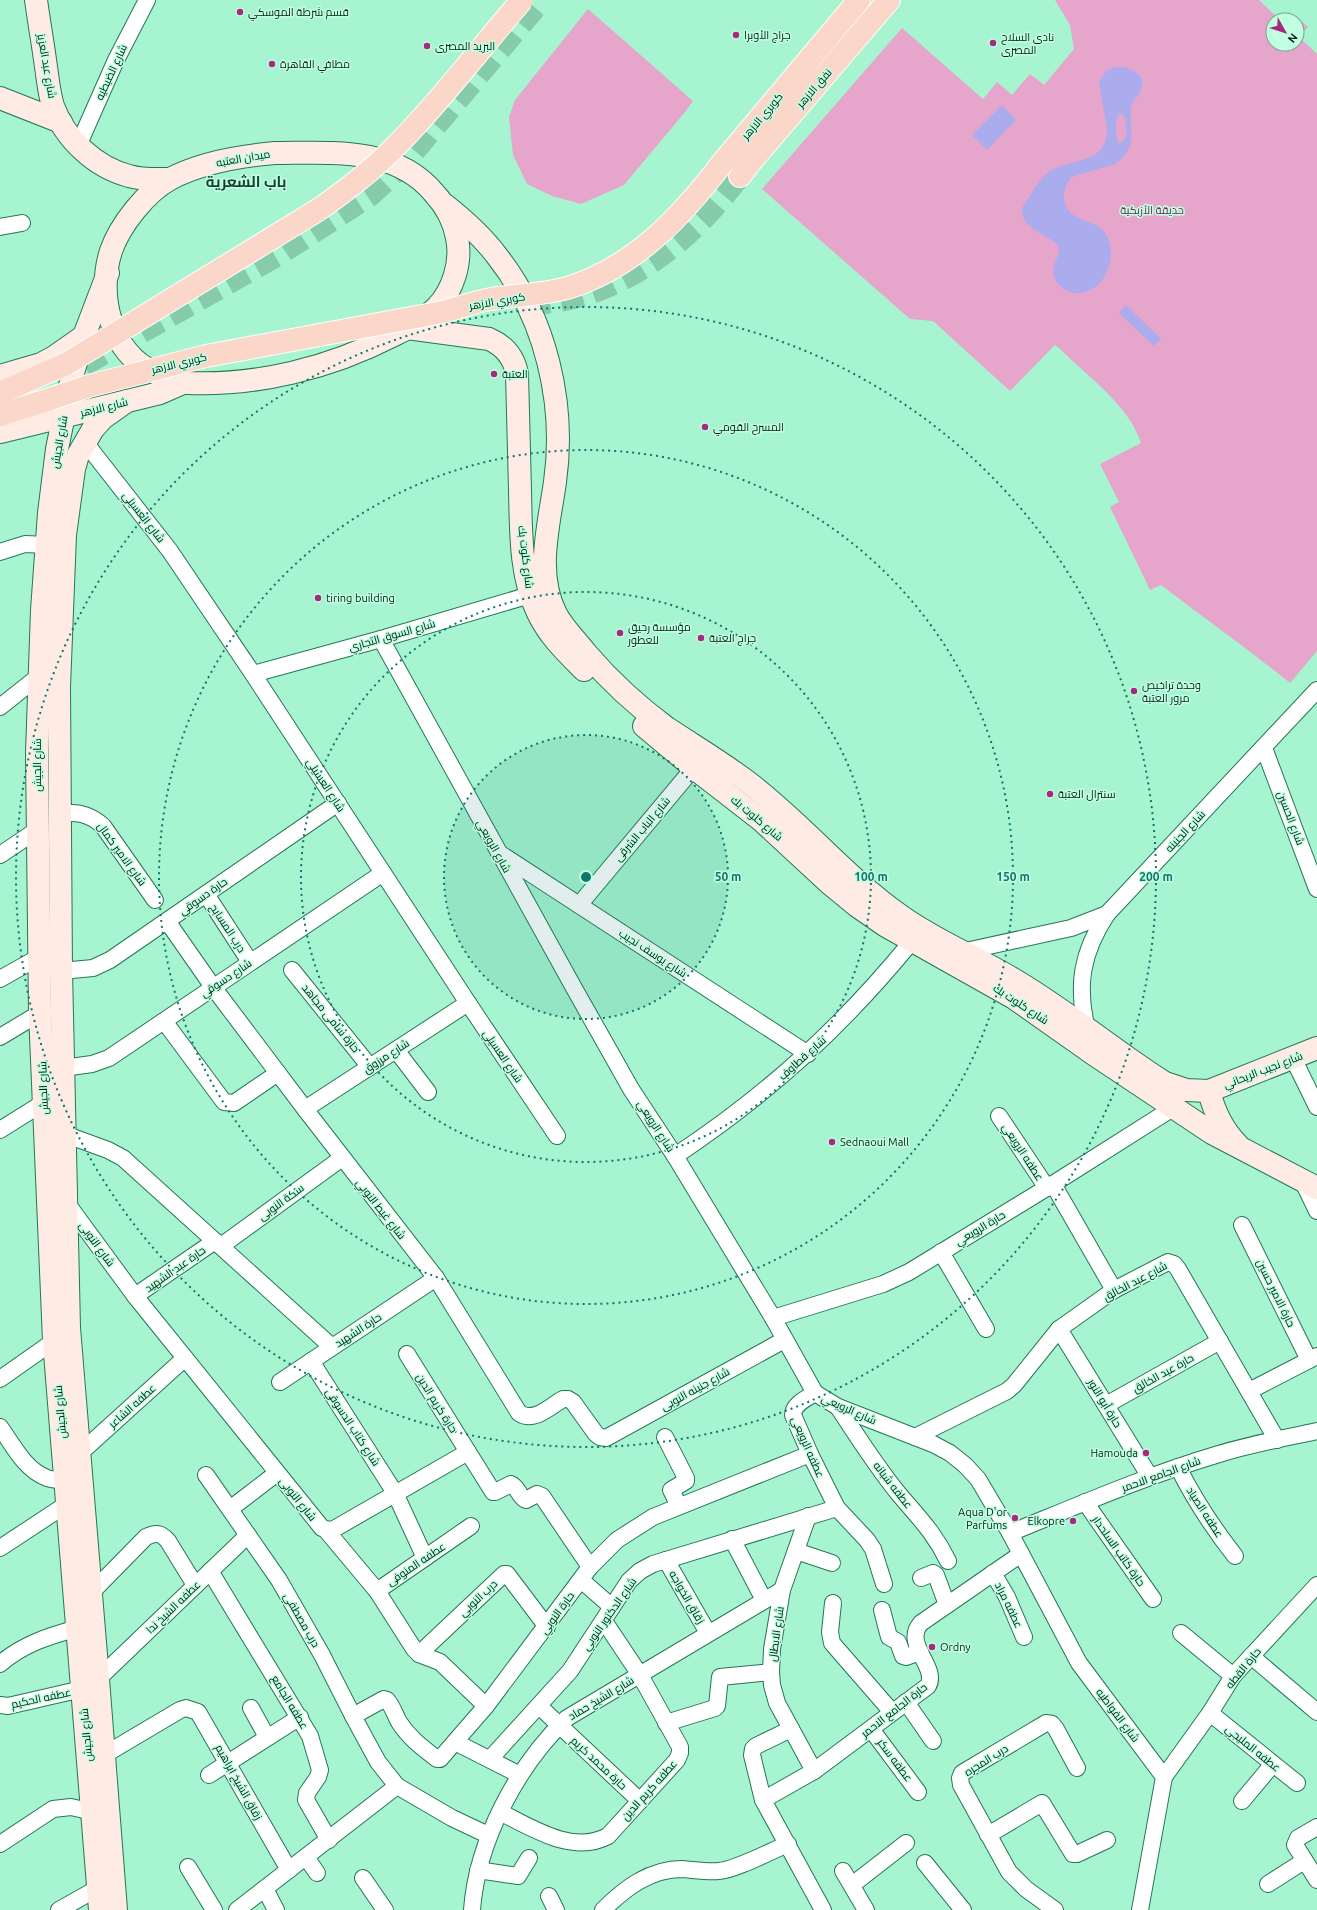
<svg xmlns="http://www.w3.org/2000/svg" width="1317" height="1910" font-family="Ubuntu,Cairo,sans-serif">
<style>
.green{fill:#e6a5cb}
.water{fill:#abacee;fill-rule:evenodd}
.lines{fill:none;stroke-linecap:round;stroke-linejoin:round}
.primary-tunnel{stroke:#86cbaa;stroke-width:22;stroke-dasharray:22 11;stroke-linecap:butt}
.street-casing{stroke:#257656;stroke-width:18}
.secondary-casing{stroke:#257656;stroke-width:24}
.primary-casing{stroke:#fff;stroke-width:24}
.street{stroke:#fff;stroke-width:16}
.secondary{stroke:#fdebe4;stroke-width:22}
.primary{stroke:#fbd7c9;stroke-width:22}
.primary-bridge-casing{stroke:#fff;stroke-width:24;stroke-linecap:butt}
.primary-bridge{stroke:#fbd7c9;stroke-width:22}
.ring{fill:none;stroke:#0f766e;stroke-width:2;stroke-dasharray:2 4}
.poi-dot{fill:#a62b80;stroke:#c1ffe1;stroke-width:1.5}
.labels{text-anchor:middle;stroke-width:3;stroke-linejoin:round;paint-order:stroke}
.poi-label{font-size:11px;fill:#002114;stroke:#c1ffe1;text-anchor:start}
.street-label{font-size:11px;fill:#002114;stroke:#c1ffe1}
.park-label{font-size:11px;fill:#6f2256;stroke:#c1ffe1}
.district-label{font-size:15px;font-weight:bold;fill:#153f2e;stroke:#c1ffe1}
.centre{fill:#0f766e;stroke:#c1ffe1;stroke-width:2}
.ring-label{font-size:12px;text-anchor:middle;font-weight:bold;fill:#0f766e;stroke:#c1ffe1;stroke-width:3;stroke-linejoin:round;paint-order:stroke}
</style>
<rect width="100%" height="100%" fill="#a7f5d0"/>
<g class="green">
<path d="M1055,0H1259L1280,20H1273V44H1297V20H1291L1295,16L1308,27L1299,37L1317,54V651L1290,683C1248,649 1204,618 1161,585L1150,590L1110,507L1119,502L1100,464L1141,443C1129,405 1088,377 1060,349L1055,345L1010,391L933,321L910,319L762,189L902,28L983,99L997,82L1012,95L1030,74L1044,85L1074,49L1070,25Z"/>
<polygon points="588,9 693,101 685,112 624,185 581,204 552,196 527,184 513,155 509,117 515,100"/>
</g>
<g class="water">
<path d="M1116,67C1131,66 1149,75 1140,92C1137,98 1132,101 1131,108C1129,133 1139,147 1115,164L1071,177C1064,187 1061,197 1067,208C1076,223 1095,219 1105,233C1120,254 1105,294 1077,293C1064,293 1050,280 1054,266C1055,260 1061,253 1058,246C1046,232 1017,229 1023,206C1031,195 1039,178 1050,171C1073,157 1106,166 1107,129L1099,82L1107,70ZM1120,114L1124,116C1127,125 1129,138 1120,143L1118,142C1116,135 1114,119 1120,114Z"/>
<polygon points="1002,105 1016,120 987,150 972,135"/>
<polygon points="1126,305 1161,339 1154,346 1119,313"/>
</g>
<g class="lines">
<g class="primary-tunnel">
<path d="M528,304C617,302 689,244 740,176"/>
<polyline points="84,365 280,254 371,195 402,166 542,0"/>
</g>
<defs>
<g id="street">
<polyline points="78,146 116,60 147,0"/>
<polyline points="0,227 22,223"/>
<polyline points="84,441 170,551 253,674 468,1003 557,1136"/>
<polyline points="0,552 25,544 47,545"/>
<polyline points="381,639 574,988 631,1089 675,1156 773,1318 815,1393 838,1407 933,1444 950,1453 965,1465 978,1479 1010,1533 1079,1663 1164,1777 1140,1910"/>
<polyline points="253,674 381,639 530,595"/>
<polyline points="0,707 39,676"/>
<polyline points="1264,748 1317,889"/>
<path d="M60,813C78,812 90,814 103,826L155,900"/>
<polyline points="499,853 808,1054"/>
<polyline points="0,855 37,830"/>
<polyline points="206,894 250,962"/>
<polyline points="579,905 701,759"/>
<path d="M167,921L213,987L305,1109L436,1278L519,1413C534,1423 549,1407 563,1399H568L573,1402L596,1434L600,1437L606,1438L784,1340"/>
<polyline points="961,952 1071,928 1107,914 1317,690"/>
<polyline points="292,970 370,1067"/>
<polyline points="61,971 93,968 110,960 338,803"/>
<polyline points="0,979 39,957"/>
<polyline points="164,1021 224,1102 234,1103 278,1073"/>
<path d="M1087,1029C1076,985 1082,952 1107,914"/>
<polyline points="0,1037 40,1013"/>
<polyline points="396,1050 428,1092"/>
<polyline points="1293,1058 1317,1107"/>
<polyline points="63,1068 92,1064 109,1058 383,873"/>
<polyline points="305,1109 468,1003"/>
<polyline points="999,1116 1047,1188"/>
<polyline points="0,1130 43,1103"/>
<polyline points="64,1134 108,1150 123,1158 332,1347"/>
<path d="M675,1156C768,1094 841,1028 912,941"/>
<polyline points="1302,1180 1317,1211"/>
<polyline points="1053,1184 1114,1290"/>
<path d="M66,1202L135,1296L322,1528L330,1530L334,1529L468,1452L493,1492H495L511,1484C518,1487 519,1497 526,1500L537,1494L542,1496L590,1567"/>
<polyline points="1242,1225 1309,1360"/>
<polyline points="221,1246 342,1158"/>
<polyline points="941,1252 986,1329"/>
<polyline points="135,1296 215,1241"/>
<polyline points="773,1318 883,1284 909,1272 1053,1184 1173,1108"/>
<polyline points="1059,1329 1150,1477"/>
<polyline points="407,1354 468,1452"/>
<polyline points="311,1361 395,1493 425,1558"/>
<polyline points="0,1379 54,1341"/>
<polyline points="280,1382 436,1278"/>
<polyline points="1249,1391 1317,1356"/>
<path d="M815,1393C806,1399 793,1404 793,1415L810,1454L837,1508L867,1540L873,1549L884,1584"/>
<polyline points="1106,1405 1220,1341"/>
<path d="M838,1407C857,1436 876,1466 898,1493C918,1517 934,1532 948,1561"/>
<path d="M0,1427C13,1445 25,1470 47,1478C53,1480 59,1480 65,1481"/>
<polyline points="665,1437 686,1478 686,1481 671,1490 679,1506"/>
<polyline points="915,1437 1007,1391 1014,1385 1059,1329 1114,1290 1168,1262 1174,1264 1178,1269 1277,1440"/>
<polyline points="79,1454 185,1358"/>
<path d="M1178,1467C1194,1499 1213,1528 1235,1556"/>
<polyline points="206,1475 279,1580 322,1655 353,1716 378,1762 397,1786 452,1818 488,1835"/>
<polyline points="1085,1502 1153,1599"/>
<polyline points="230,1509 277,1473"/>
<polyline points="808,1516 782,1590 772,1649 771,1672 772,1685 777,1703 814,1771"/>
<polyline points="471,1526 377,1591 414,1649 419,1654 440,1662 486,1706"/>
<polyline points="326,1530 377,1591"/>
<path d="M1010,1533C1079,1505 1148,1475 1219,1454C1251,1444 1285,1438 1317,1431"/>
<polyline points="732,1539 764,1600"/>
<polyline points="0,1548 67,1504"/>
<polyline points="796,1551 832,1563"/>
<polyline points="666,1560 708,1633"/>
<polyline points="210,1571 310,1736 320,1770 318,1777 307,1793 306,1800 329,1840"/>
<polyline points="993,1573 1007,1597 1024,1637"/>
<polyline points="921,1578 933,1573 936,1575 947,1605"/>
<polyline points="581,1580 612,1607"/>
<path d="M91,1593L146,1537C156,1532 161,1533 168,1541L195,1585"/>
<polyline points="833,1603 830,1632 832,1643 892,1712"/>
<polyline points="882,1610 889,1637 898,1642 903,1656 906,1657 920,1652"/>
<polyline points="1181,1633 1233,1676"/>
<polyline points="419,1654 504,1574 507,1574 547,1627"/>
<polyline points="1251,1656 1317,1712"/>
<path d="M0,1664C23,1644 49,1636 78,1628"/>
<polyline points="98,1679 248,1535"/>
<polyline points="906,1702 933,1741"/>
<polyline points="0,1705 8,1706 82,1689"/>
<polyline points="539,1706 640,1801"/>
<polyline points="251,1708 267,1737"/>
<polyline points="1210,1713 1297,1783"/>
<path d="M353,1716L384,1699L387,1700C393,1707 395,1715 399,1722C409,1738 423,1748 437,1759H440L486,1706L590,1567L617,1540L653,1517L810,1454"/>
<polyline points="666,1723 715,1708 717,1706 720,1677 771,1672"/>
<polyline points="791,1729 756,1746 753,1749 752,1755 763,1800 823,1910"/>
<polyline points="871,1729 918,1792"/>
<polyline points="455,1742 520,1775"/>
<polyline points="104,1755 180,1710 186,1708 198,1712 289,1870"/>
<polyline points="490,1759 570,1671 629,1581 640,1571 653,1564 837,1508"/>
<polyline points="209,1775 300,1717"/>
<polyline points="1164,1777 1210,1713 1233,1676 1317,1585"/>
<path d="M763,1800L814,1771L928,1686C939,1667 902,1644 921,1623L1021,1554"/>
<polyline points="1242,1801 1273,1764"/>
<path d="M500,1812C532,1828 573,1855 608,1836L677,1760L680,1753V1747L640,1675L604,1621"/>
<polyline points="1317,1827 1298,1838 1295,1845 1317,1880"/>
<polyline points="988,1835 1042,1803 1073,1854 1077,1854 1107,1840"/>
<polyline points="0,1844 53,1809 71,1807 93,1812"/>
<polyline points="306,1857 317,1873"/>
<polyline points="925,1863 963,1910"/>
<polyline points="188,1867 214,1910"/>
<polyline points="478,1870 518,1876 529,1858"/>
<polyline points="843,1871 866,1910"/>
<polyline points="363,1878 385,1910"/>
<polyline points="1268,1884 1304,1861"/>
<polyline points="852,1885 906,1843"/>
<polyline points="265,1889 276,1910"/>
<polyline points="549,1896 556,1910"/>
<polyline points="59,1910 98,1888"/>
<polyline points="237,1910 397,1786"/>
<path d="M472,1910C477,1841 517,1766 567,1718L782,1590"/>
<path d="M603,1910C625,1888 650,1869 682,1869C695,1870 707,1872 719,1871C735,1870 771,1851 788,1844"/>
<polyline points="1055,1910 1026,1889 1009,1872 961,1785 960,1778 962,1773 1046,1723 1052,1724 1056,1729 1077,1768"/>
</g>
<g id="secondary">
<path d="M36,0C39,22 43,44 46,67C48,80 49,93 53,106C65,139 95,167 129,176C142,180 155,179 169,179"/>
<polyline points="0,98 61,122"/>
<path d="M275,153C330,153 395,146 434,193C446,206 454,220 457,238C462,262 453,291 436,308C423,321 408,328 392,336C330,368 257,386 187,383C176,382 165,378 155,373C110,353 97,294 111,251C120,225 146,192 170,179C202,162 240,156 275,153Z"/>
<path d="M445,205C464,220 482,236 497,256C546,318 566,404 555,482C549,525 535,573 556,614C564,629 576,640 586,653C610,681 637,706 667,728C694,746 723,763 749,783C803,824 845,877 901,916C936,941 976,957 1013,979C1066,1010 1113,1050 1165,1083L1186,1090L1209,1091L1317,1048"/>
<path d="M407,328L489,339C505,346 514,357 517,374C518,413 519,452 520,490C521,531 520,576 538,613C549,636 566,652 584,670"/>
<polyline points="0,376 41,364 54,357 84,336"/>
<polyline points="0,432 160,393 183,383"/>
<polyline points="644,726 694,768 761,820 829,883 857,906 886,926 1014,998 1092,1053 1212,1133 1317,1188"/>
<path d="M1209,1091C1214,1111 1222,1129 1237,1144"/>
<polyline points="100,1910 54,1341 40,1013 37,753 42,610 49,513 57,449 72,376 84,336 108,273"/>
<polyline points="116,1910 98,1679 69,1328 61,971 59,687 65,535 74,469 78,455 93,429 103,418 127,401"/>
</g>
<g id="primary">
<polyline points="723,162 859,0"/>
<polyline points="740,176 754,158 889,0"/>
<polyline points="0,393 66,364"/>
<polyline points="0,415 50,399"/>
</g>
</defs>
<use href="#street" class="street-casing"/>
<use href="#secondary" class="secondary-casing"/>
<use href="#primary" class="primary-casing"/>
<use href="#street" class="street"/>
<use href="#secondary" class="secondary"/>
<use href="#primary" class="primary"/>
<defs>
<g id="primary-bridge">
<path d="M66,364L318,210C344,192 369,173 392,150C438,104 479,50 522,0"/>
<path d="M50,399L89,386L206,356L438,313C456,309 473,302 491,299C516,295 542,295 567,288C634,268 682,216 723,162"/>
</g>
</defs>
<use href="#primary-bridge" class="primary-bridge-casing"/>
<use href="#primary-bridge" class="primary-bridge"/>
</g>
<circle cx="586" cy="877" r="142" fill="#0f766e" fill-opacity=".12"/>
<g class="ring">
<circle cx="586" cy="877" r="142"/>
<circle cx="586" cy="877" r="285"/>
<circle cx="586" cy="877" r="427"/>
<circle cx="586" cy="877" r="570"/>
</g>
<g class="poi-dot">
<circle cx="240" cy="12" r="4"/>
<circle cx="736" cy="35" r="4"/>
<circle cx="993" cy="43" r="4"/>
<circle cx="427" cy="46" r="4"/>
<circle cx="272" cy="64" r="4"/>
<circle cx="494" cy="374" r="4"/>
<circle cx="705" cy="427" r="4"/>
<circle cx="318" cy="598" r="4"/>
<circle cx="620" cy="633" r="4"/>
<circle cx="701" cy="638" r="4"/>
<circle cx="1134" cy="691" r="4"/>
<circle cx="1050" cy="794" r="4"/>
<circle cx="832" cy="1142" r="4"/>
<circle cx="1146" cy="1453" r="4"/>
<circle cx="1015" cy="1518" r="4"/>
<circle cx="1073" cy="1521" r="4"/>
<circle cx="932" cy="1647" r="4"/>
</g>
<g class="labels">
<g class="poi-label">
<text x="248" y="16">قسم شرطة الموسكي</text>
<text x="744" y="39">جراج الأوبرا</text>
<text x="1001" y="41">نادى السلاح<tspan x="1001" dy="13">المصرى</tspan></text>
<text x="435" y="50">البريد المصرى</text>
<text x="280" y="68">مطافي القاهرة</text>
<text x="502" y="378">العتبة</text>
<text x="713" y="431">المسرح القومي</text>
<text x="326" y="602">tiring building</text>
<text x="628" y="631">مؤسسة رحيق<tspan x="628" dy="13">للعطور</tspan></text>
<text x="709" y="642">جراج العتبة</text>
<text x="1142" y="689">وحدة تراخيص<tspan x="1142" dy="13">مرور العتبة</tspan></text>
<text x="1058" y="798">سنترال العتبة</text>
<text x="840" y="1146">Sednaoui Mall</text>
<text x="1138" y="1457" text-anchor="end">Hamouda</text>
<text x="1007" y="1516" text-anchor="end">Aqua D'or<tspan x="1007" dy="13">Parfums</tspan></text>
<text x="1065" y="1525" text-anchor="end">Elkopre</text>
<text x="940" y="1651">Ordny</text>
</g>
<g class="street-label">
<text transform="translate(47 66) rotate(80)" y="4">شارع عبد العزيز</text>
<text transform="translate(111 72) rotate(-65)" y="4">شارع الضبطيه</text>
<text transform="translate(814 88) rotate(-49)" y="4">نفق الازهر</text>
<text transform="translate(762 116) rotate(-50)" y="4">كوبري الازهر</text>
<text transform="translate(243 158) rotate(-10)" y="4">ميدان العتبه</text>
<text transform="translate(497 301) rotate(-10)" y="4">كوبري الازهر</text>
<text transform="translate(179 363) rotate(-14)" y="4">كوبري الازهر</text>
<text transform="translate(104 407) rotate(-14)" y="4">شارع الازهر</text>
<text transform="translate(59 442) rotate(-80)" y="4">شارع الجيش</text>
<text transform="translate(144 517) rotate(52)" y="4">شارع العسيلي</text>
<text transform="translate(526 557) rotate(83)" y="4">شارع كلوت بك</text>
<text transform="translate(392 635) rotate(-16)" y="4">شارع السوق التجاري</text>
<text transform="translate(37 765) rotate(-90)" y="4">شارع الجيش</text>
<text transform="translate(326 785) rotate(57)" y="4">شارع العسيلي</text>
<text transform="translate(757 818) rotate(40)" y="4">شارع كلوت بك</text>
<text transform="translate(1291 818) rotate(69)" y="4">شارع الحسين</text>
<text transform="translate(642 829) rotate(-50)" y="4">شارع الباب الشرقى</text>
<text transform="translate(1185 831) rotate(-47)" y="4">شارع الجنينه</text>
<text transform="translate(494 846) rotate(61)" y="4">شارع الرويعي</text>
<text transform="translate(122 854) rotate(54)" y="4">شارع الامير كمال</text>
<text transform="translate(203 896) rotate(-35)" y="4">حارة دسوقي</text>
<text transform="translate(228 928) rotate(57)" y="4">درب المسابح</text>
<text transform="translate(653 953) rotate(33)" y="4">شارع يوسف نجيب</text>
<text transform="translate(226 978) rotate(-34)" y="4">شارع دسوقي</text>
<text transform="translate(1021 1004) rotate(33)" y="4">شارع كلوت بك</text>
<text transform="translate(331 1018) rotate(51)" y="4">حارة سامى مجاهد</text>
<text transform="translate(386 1056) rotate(-33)" y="4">شارع مرزوق</text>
<text transform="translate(503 1056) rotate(56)" y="4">شارع العسيلي</text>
<text transform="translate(802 1058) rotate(-42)" y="4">شارع قطاوف</text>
<text transform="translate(1263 1070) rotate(-21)" y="4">شارع نجيب الريحاني</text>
<text transform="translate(43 1088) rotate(-92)" y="4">شارع الجيش</text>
<text transform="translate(656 1126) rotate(57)" y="4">شارع الرويعي</text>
<text transform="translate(1023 1152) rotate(57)" y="4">عطفه الرويعي</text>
<text transform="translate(281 1202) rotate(-36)" y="4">سكة النوبى</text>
<text transform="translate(381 1209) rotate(52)" y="4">شارع غيط النوبي</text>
<text transform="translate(980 1228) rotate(-31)" y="4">حارة الرويعي</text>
<text transform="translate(97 1244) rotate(54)" y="4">شارع النوبى</text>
<text transform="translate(175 1269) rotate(-35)" y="4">حارة عبد الشهيد</text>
<text transform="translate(1135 1281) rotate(-28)" y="4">شارع عبد الخالق</text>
<text transform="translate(1276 1293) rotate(64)" y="4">حارة الامير حسين</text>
<text transform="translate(358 1330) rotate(-33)" y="4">حارة الشهيد</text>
<text transform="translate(1163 1373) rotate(-29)" y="4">حارة عبد الخالق</text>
<text transform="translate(695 1389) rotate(-29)" y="4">شارع جنينه النوبى</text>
<text transform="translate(437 1403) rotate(58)" y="4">حارة كريم الدين</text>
<text transform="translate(1105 1403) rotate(59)" y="4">حارة أبو النور</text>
<text transform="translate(132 1406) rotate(-42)" y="4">عطفه الشاعر</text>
<text transform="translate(849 1409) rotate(24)" y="4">شارع الرويعي</text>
<text transform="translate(60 1412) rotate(-95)" y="4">شارع الجيش</text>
<text transform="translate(353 1427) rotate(57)" y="4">شارع كتاب الدسوقي</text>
<text transform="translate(808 1447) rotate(66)" y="4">عطفه الرويعي</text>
<text transform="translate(1161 1474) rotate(-20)" y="4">شارع الجامع الاحمر</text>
<text transform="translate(893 1485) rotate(52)" y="4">عطفه شبانه</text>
<text transform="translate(298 1499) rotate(51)" y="4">شارع النوبى</text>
<text transform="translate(1205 1512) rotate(57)" y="4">عطفه الصياد</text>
<text transform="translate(1119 1551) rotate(55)" y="4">حارة كاتب السلحدار</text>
<text transform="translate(416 1564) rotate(-34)" y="4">عطفه المنوفى</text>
<text transform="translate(687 1597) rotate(60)" y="4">زقاق الخواجه</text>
<text transform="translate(478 1598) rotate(-43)" y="4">درب النوبي</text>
<text transform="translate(1009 1605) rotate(64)" y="4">عطفه مراد</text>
<text transform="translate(173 1607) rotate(-44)" y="4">عطفه الشيخ ندا</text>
<text transform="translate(557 1613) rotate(-54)" y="4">حارة النوبي</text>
<text transform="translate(609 1614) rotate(-55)" y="4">شارع الدكتور النوبي</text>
<text transform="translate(302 1620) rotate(60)" y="4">درب مصطفي</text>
<text transform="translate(776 1634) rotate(-82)" y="4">شارع الابطال</text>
<text transform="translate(1243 1668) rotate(-51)" y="4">حارة القطه</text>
<text transform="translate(41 1698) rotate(-12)" y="4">عطفه الحكيم</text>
<text transform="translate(601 1698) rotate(-31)" y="4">شارع الشيخ حماد</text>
<text transform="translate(290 1702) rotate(59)" y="4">عطفه الجامع</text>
<text transform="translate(894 1710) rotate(-38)" y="4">حارة الجامع الاحمر</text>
<text transform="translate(1118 1715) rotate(53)" y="4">شارع الفواطيه</text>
<text transform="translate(86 1735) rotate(-95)" y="4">شارع الجيش</text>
<text transform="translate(1253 1748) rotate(39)" y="4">عطفه المليجي</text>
<text transform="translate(895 1760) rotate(53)" y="4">عطفه سكر</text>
<text transform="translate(986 1760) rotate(-32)" y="4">درب المجره</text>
<text transform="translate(599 1763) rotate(43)" y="4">حارة محمد كريم</text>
<text transform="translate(239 1782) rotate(61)" y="4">زقاق الشيخ ابراهيم</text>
<text transform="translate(649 1790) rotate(-48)" y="4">عطفه كريم الدين</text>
</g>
<g class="park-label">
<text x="1152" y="214">حديقة الأزبكية</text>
</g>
<g class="district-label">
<text x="246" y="187">باب الشعرية</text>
</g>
</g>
<circle cx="586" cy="877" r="6" class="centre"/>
<g class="ring-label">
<text x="728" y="881">50 m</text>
<text x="871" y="881">100 m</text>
<text x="1013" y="881">150 m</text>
<text x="1156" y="881">200 m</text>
</g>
<g transform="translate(1285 32) rotate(129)"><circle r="19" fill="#c1ffe1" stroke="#74a68f"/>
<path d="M0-3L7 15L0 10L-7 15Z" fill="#a62b80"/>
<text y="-6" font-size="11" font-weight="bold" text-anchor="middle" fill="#002114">N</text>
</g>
</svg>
